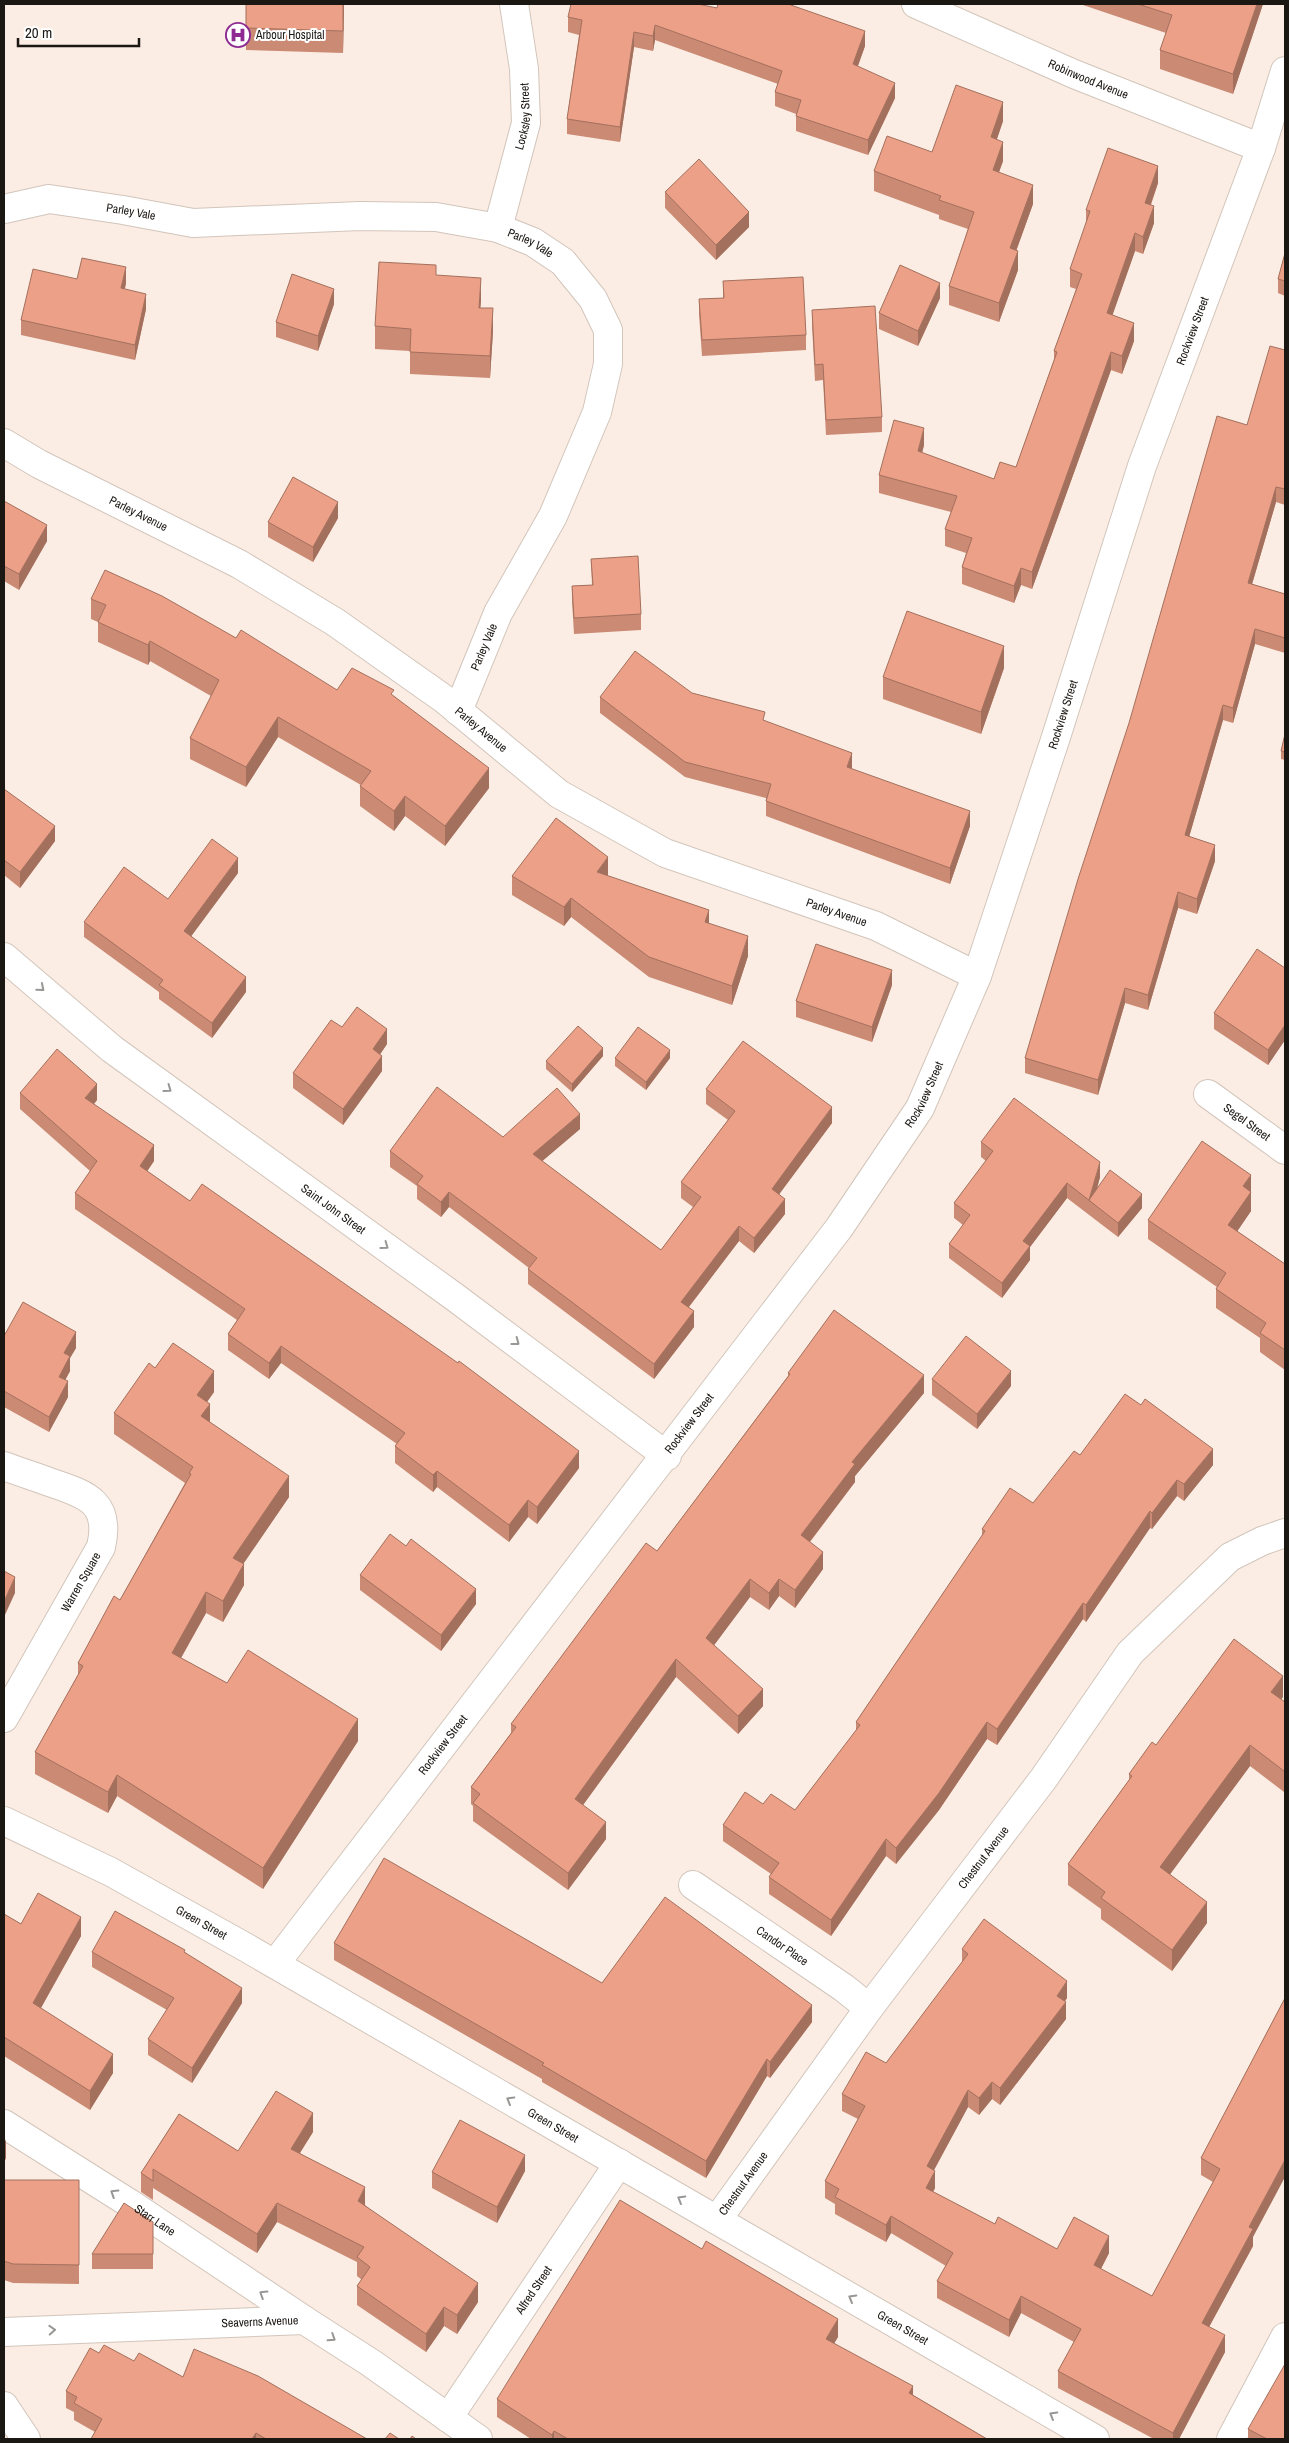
<svg xmlns="http://www.w3.org/2000/svg" width="1289" height="2443" font-family="'Archivo Narrow',sans-serif">
<style>
.lines{fill:none;stroke-linecap:round;stroke-linejoin:round}
.street-casing{stroke:#d2c5bb;stroke-width:30}
.secondary-casing{stroke:#d2c5bb;stroke-width:30}
.street{stroke:#fff;stroke-width:28}
.secondary{stroke:#fff;stroke-width:28}
.wall{fill:#ca8a74}
.shaded-wall{fill:#a4705e}
.building{fill:#eba087;stroke:#a4705e}
.oneway{stroke:#989795}
.labels{text-anchor:middle;stroke-width:4;stroke-linejoin:round;paint-order:stroke}
.poi-label{font-size:12px;fill:#1b1713;stroke:#fff;text-anchor:start}
.street-label{font-size:12px;fill:#1b1713;stroke:#fff}
</style>
<rect width="100%" height="100%" fill="#fbede3"/>
<g class="lines">
<defs>
<g id="street">
<path id="s1" d="M916,4L1074,74L1261,148"/>
<path id="s2" d="M4,209L49,199L123,210L193,223L360,216L436,217L498,228L533,242L563,262L593,299L608,330V364L597,412L553,516L498,613L458,711"/>
<path id="s3" d="M498,228L526,123L524,69L514,4"/>
<path id="s4" d="M4,443L39,464L239,564L335,622L444,699L559,794L665,853L876,926L977,976"/>
<path id="s5" d="M4,957L112,1049L456,1298L667,1456"/>
<path id="s6" d="M1208,1094L1285,1150"/>
<path d="M4,1466C20,1472 36,1477 52,1483C89,1495 111,1504 101,1547L4,1718"/>
<path id="s7" d="M693,1885L844,1988L869,2008"/>
<path id="s8" d="M275,1964L839,1228L920,1108L977,976L1055,740L1142,466L1261,148L1285,71"/>
<path id="s9" d="M4,2124L129,2203L304,2320"/>
<path id="s10" d="M717,2220L869,2008L1044,1778L1130,1653L1230,1557L1262,1541L1285,1533"/>
<polyline points="4,2406 26,2439"/>
<path id="s11" d="M448,2418L619,2163"/>
<polyline points="1231,2439 1285,2337"/>
</g>
<g id="secondary">
<path id="s12" d="M4,1821L111,1872L247,1948L1095,2439"/>
<path id="s13" d="M4,2332L304,2320L371,2363L478,2439"/>
</g>
</defs>
<use href="#street" class="street-casing"/>
<use href="#secondary" class="secondary-casing"/>
<use href="#street" class="street"/>
<use href="#secondary" class="secondary"/>
</g>
<g class="wall">
<polygon points="246,4 344,4 343,53 246,50"/>
<polygon points="1080,4 1263,4 1233,94 1160,69 1160,50 1166,33"/>
<polygon points="568,17 865,46 858,66 895,98 868,155 796,131 796,114 775,106 775,92 778,84 655,40 653,51 634,47 620,142 567,134 567,119 579,35 568,32"/>
<polygon points="1003,121 997,139 1003,161 999,172 1033,204 1016,251 1018,270 999,322 949,305 949,286 968,229 939,219 939,215 874,191 874,171 932,152"/>
<polygon points="1158,183 1151,205 1154,223 1143,254 1135,251 1112,315 1134,341 1122,374 1111,370 1032,589 1021,585 1014,603 962,584 962,567 966,553 945,546 945,529 951,512 879,493 879,475 924,445 922,453 994,479 1016,467 1054,360 1054,351 1076,289 1070,287 1070,269 1086,224 1086,210"/>
<polygon points="665,192 749,227 716,260 665,208"/>
<polygon points="1285,253 1285,296 1278,293 1278,279"/>
<polygon points="436,275 481,300 480,308 493,331 490,378 410,374 410,351 375,349 375,326"/>
<polygon points="77,279 126,283 125,289 146,309 135,360 21,335 21,320"/>
<polygon points="723,281 806,335 806,350 702,356 699,314 699,299 723,298"/>
<polygon points="940,298 918,346 879,329 879,313"/>
<polygon points="334,304 318,351 276,337 276,322"/>
<polygon points="812,310 882,417 882,432 826,435 823,380 815,381 812,325"/>
<polygon points="1285,350 1285,505 1276,502 1252,584 1285,594 1285,653 1255,644 1233,723 1223,720 1189,837 1215,861 1197,914 1178,908 1148,1010 1125,1003 1098,1095 1025,1073 1025,1058 1247,425"/>
<polygon points="4,501 47,541 19,590 4,581"/>
<polygon points="338,518 313,562 268,537 268,522"/>
<polygon points="591,559 641,614 641,630 574,634 572,601 572,586 592,585"/>
<polygon points="91,599 236,638 337,690 394,696 489,788 445,846 405,816 394,831 360,806 360,786 361,785 278,737 246,787 190,759 190,738 211,696 150,661 148,665 98,642 98,622 91,619"/>
<polygon points="1004,668 981,734 883,699 883,677"/>
<polygon points="692,693 765,721 852,769 970,826 950,884 766,816 766,798 685,777 600,713 600,697"/>
<polygon points="1285,734 1285,760 1281,759 1281,751"/>
<polygon points="4,789 55,841 20,888 4,875"/>
<polygon points="238,873 191,936 246,992 212,1038 159,999 159,992 84,937 84,922 168,899"/>
<polygon points="512,876 608,876 709,923 748,956 732,1005 649,977 571,917 564,926 512,895"/>
<polygon points="1285,968 1285,1040 1268,1065 1214,1029 1214,1013"/>
<polygon points="892,985 872,1042 796,1017 796,1001"/>
<polygon points="342,1027 387,1044 380,1054 382,1071 343,1125 293,1088 293,1073"/>
<polygon points="603,1056 572,1092 546,1069 546,1061"/>
<polygon points="615,1058 670,1058 646,1090 615,1066"/>
<polygon points="706,1089 832,1123 779,1194 785,1214 754,1253 739,1241 689,1307 694,1327 654,1379 528,1284 528,1269 529,1268 449,1207 441,1217 417,1199 417,1186 390,1167 390,1151 503,1137 580,1129 542,1161 661,1250 693,1207 681,1198 681,1182 728,1120 706,1104"/>
<polygon points="20,1093 97,1100 94,1104 154,1161 147,1171 190,1201 579,1468 537,1524 528,1517 509,1542 437,1487 433,1492 395,1463 395,1446 397,1444 281,1363 269,1379 228,1350 228,1334 237,1320 75,1209 75,1193 90,1171 20,1109"/>
<polygon points="981,1142 1100,1177 1097,1189 1142,1208 1118,1237 1067,1198 1030,1247 1030,1260 1002,1298 949,1258 949,1244 963,1225 954,1218 954,1203 986,1161 981,1157"/>
<polygon points="1251,1194 1251,1211 1237,1231 1285,1264 1285,1370 1260,1352 1260,1338 1216,1308 1216,1289 1217,1287 1148,1239 1148,1220"/>
<polygon points="4,1336 76,1348 70,1358 70,1371 65,1380 68,1397 49,1432 4,1407"/>
<polygon points="155,1368 214,1392 207,1402 210,1422 289,1497 243,1564 244,1585 223,1622 206,1613 181,1658 227,1683 358,1741 263,1889 117,1796 108,1813 35,1774 35,1752 78,1675 78,1663 120,1600 185,1483 114,1434 114,1413"/>
<polygon points="788,1373 924,1393 855,1476 855,1482 810,1542 823,1569 795,1608 779,1596 769,1610 750,1597 714,1645 763,1706 738,1734 676,1677 583,1805 606,1839 568,1890 473,1821 473,1806 471,1804 471,1787 511,1733 511,1724 657,1551 788,1376"/>
<polygon points="932,1379 1011,1386 977,1429 932,1395"/>
<polygon points="1080,1455 1213,1465 1184,1501 1177,1496 1152,1529 1150,1528 1086,1622 1083,1619 997,1745 987,1739 939,1810 896,1864 886,1856 831,1936 769,1894 769,1877 771,1874 723,1841 723,1825 763,1804 795,1810 856,1731 856,1722 982,1536 982,1529 1033,1503"/>
<polygon points="406,1546 476,1604 441,1651 360,1590 360,1575"/>
<polygon points="1283,1697 1281,1699 1285,1702 1285,1791 1284,1792 1250,1766 1170,1874 1207,1923 1172,1971 1101,1919 1101,1909 1068,1885 1068,1864 1129,1780 1129,1774 1156,1745"/>
<polygon points="4,1914 21,1924 81,1936 41,2008 113,2073 90,2110 4,2056"/>
<polygon points="334,1943 602,1983 812,2022 770,2078 767,2076 706,2178 542,2082 542,2079 334,1960"/>
<polygon points="962,1949 1067,1998 1065,2001 1066,2019 1000,2105 992,2099 979,2115 968,2107 934,2170 935,2188 933,2192 995,2224 1057,2249 1109,2253 1101,2269 1152,2296 1213,2182 1201,2175 1201,2158 1285,1998 1253,2237 1253,2246 1209,2327 1225,2352 1179,2439 1154,2439 1058,2388 1058,2371 1074,2342 1021,2313 1009,2337 937,2298 937,2281 946,2266 891,2233 886,2242 835,2214 835,2204 825,2198 825,2181 858,2119 842,2111 842,2094 886,2063 962,1963"/>
<polygon points="92,1952 185,1952 242,2003 192,2083 148,2055 148,2039 167,2010 92,1967"/>
<polygon points="179,2114 238,2151 313,2132 300,2153 365,2205 478,2302 457,2334 444,2326 426,2352 357,2305 357,2286 362,2280 357,2276 357,2262 277,2222 257,2253 153,2188 153,2200 141,2192 141,2173"/>
<polygon points="525,2171 497,2223 432,2188 432,2172"/>
<polygon points="4,2180 79,2180 79,2284 13,2283 4,2280"/>
<polygon points="153,2222 153,2269 92,2269 92,2254"/>
<polygon points="838,2337 834,2343 913,2395 987,2439 531,2439 497,2417 497,2399"/>
<polygon points="99,2353 134,2361 183,2377 367,2439 91,2439 95,2432 74,2420 74,2412 66,2408 66,2391"/>
<polygon points="1248,2429 1285,2439 1248,2439"/>
</g>
<g class="shaded-wall">
<polygon points="343,4 344,4 343,53"/>
<polygon points="1257,4 1263,4 1233,94 1233,74"/>
<polygon points="655,25 655,40 653,51 653,36"/>
<polygon points="865,31 865,46 853,79 853,64"/>
<polygon points="634,32 634,47 620,142 620,127"/>
<polygon points="895,83 895,98 868,155 868,140"/>
<polygon points="1003,102 1003,121 991,156 991,137"/>
<polygon points="1003,142 1003,161 993,189 993,170"/>
<polygon points="1158,166 1158,183 1145,220 1145,203"/>
<polygon points="1033,185 1033,204 1010,268 1010,248"/>
<polygon points="1154,206 1154,223 1143,254 1143,237"/>
<polygon points="749,212 749,227 716,260 716,245"/>
<polygon points="1135,233 1135,251 1107,331 1107,313"/>
<polygon points="1018,251 1018,270 999,322 999,303"/>
<polygon points="126,267 126,283 121,304 121,288"/>
<polygon points="481,278 481,300 479,330 479,308"/>
<polygon points="940,283 940,298 918,346 918,331"/>
<polygon points="334,289 334,304 318,351 318,336"/>
<polygon points="146,294 146,309 135,360 135,345"/>
<polygon points="493,308 493,331 490,378 490,356"/>
<polygon points="1134,323 1134,341 1122,374 1122,356"/>
<polygon points="1111,352 1111,370 1032,589 1032,572"/>
<polygon points="924,428 924,445 918,469 918,451"/>
<polygon points="1276,487 1276,502 1248,598 1248,583"/>
<polygon points="338,502 338,518 313,562 313,547"/>
<polygon points="47,525 47,541 19,590 19,574"/>
<polygon points="1021,568 1021,585 1014,603 1014,586"/>
<polygon points="1255,629 1255,644 1233,723 1233,708"/>
<polygon points="150,641 150,661 148,665 148,645"/>
<polygon points="1004,646 1004,668 981,734 981,712"/>
<polygon points="1223,705 1223,720 1185,851 1185,835"/>
<polygon points="278,717 278,737 246,787 246,767"/>
<polygon points="852,753 852,768 847,782 847,767"/>
<polygon points="489,768 489,788 445,846 445,826"/>
<polygon points="405,796 405,816 394,831 394,811"/>
<polygon points="970,811 970,826 950,884 950,868"/>
<polygon points="55,826 55,841 20,888 20,872"/>
<polygon points="1215,845 1215,861 1197,914 1197,899"/>
<polygon points="608,857 608,876 597,872"/>
<polygon points="238,858 238,873 184,946 184,931"/>
<polygon points="1178,892 1178,908 1148,1010 1148,995"/>
<polygon points="571,898 571,917 564,926 564,907"/>
<polygon points="709,910 709,930 705,922"/>
<polygon points="748,936 748,956 732,1005 732,986"/>
<polygon points="892,970 892,985 872,1042 872,1027"/>
<polygon points="246,977 246,992 212,1038 212,1023"/>
<polygon points="1125,988 1125,1003 1098,1095 1098,1080"/>
<polygon points="1285,1025 1285,1040 1268,1065 1268,1050"/>
<polygon points="387,1029 387,1044 373,1065 373,1049"/>
<polygon points="603,1048 603,1056 572,1092 572,1084"/>
<polygon points="670,1050 670,1058 646,1090 646,1082"/>
<polygon points="382,1056 382,1071 343,1125 343,1109"/>
<polygon points="97,1084 97,1100 85,1115 85,1098"/>
<polygon points="832,1107 832,1123 772,1204 772,1189"/>
<polygon points="580,1114 580,1129 533,1169 533,1154"/>
<polygon points="154,1145 154,1161 140,1182 140,1166"/>
<polygon points="1100,1162 1100,1177 1093,1203 1089,1201"/>
<polygon points="1251,1175 1251,1211 1228,1245 1228,1225 1243,1186"/>
<polygon points="1067,1183 1067,1198 1030,1247 1030,1260 1002,1298 1002,1283 1023,1241"/>
<polygon points="449,1192 449,1207 441,1217 441,1202"/>
<polygon points="1142,1194 1142,1208 1118,1237 1118,1223"/>
<polygon points="785,1199 785,1214 754,1253 754,1238"/>
<polygon points="739,1226 739,1241 681,1317 681,1302"/>
<polygon points="694,1311 694,1327 654,1379 654,1364"/>
<polygon points="76,1332 76,1348 70,1358 70,1371 59,1392 59,1377 64,1353"/>
<polygon points="281,1346 281,1363 269,1379 269,1363"/>
<polygon points="214,1371 214,1392 197,1416 197,1395"/>
<polygon points="1011,1371 1011,1386 977,1429 977,1414"/>
<polygon points="924,1375 924,1393 855,1476 855,1482 801,1553 801,1535 852,1462"/>
<polygon points="68,1381 68,1397 49,1432 49,1417"/>
<polygon points="210,1404 210,1425 201,1416"/>
<polygon points="1213,1449 1213,1465 1184,1501 1184,1484"/>
<polygon points="579,1451 579,1468 537,1524 537,1507"/>
<polygon points="437,1471 437,1487 433,1492 433,1475"/>
<polygon points="289,1476 289,1497 233,1579 233,1558"/>
<polygon points="1177,1480 1177,1496 1152,1529 1152,1513"/>
<polygon points="528,1500 528,1517 509,1542 509,1525"/>
<polygon points="1150,1511 1150,1528 1086,1622 1086,1605"/>
<polygon points="823,1552 823,1569 795,1608 795,1590"/>
<polygon points="244,1564 244,1585 223,1622 223,1601"/>
<polygon points="15,1577 15,1593 4,1617 4,1602"/>
<polygon points="750,1579 750,1597 706,1656 706,1638"/>
<polygon points="779,1579 779,1596 769,1610 769,1593"/>
<polygon points="476,1589 476,1604 441,1651 441,1635"/>
<polygon points="206,1592 206,1613 172,1674 172,1653"/>
<polygon points="1083,1603 1083,1619 997,1745 997,1729"/>
<polygon points="676,1659 676,1677 575,1816 575,1799"/>
<polygon points="1283,1676 1283,1697 1271,1713 1271,1692"/>
<polygon points="763,1689 763,1706 738,1734 738,1716"/>
<polygon points="358,1719 358,1741 263,1889 263,1868"/>
<polygon points="987,1722 987,1739 939,1810 896,1864 896,1848"/>
<polygon points="1250,1745 1250,1766 1160,1888 1160,1867"/>
<polygon points="1285,1769 1285,1791 1284,1792 1284,1771"/>
<polygon points="117,1775 117,1796 108,1813 108,1792"/>
<polygon points="606,1822 606,1839 568,1890 568,1873"/>
<polygon points="886,1839 886,1856 831,1936 831,1920"/>
<polygon points="1207,1902 1207,1923 1172,1971 1172,1950"/>
<polygon points="81,1917 81,1936 33,2022 33,2003"/>
<polygon points="1067,1981 1067,1998 1057,2013 1057,1996"/>
<polygon points="242,1988 242,2003 192,2083 192,2068"/>
<polygon points="1066,2002 1066,2019 1000,2105 1000,2088"/>
<polygon points="812,2005 812,2022 770,2078 770,2062"/>
<polygon points="113,2054 113,2073 90,2110 90,2091"/>
<polygon points="767,2059 767,2076 706,2178 706,2161"/>
<polygon points="992,2082 992,2099 979,2115 979,2098"/>
<polygon points="968,2090 968,2107 927,2183 927,2166"/>
<polygon points="313,2113 313,2132 291,2167 291,2149"/>
<polygon points="6,2139 6,2158 4,2163 4,2144"/>
<polygon points="525,2155 525,2171 497,2223 497,2207"/>
<polygon points="1285,2160 1285,2177 1253,2237 1253,2246 1202,2340 1202,2323 1249,2227"/>
<polygon points="935,2171 935,2188 926,2205 926,2188"/>
<polygon points="365,2187 365,2206 358,2201"/>
<polygon points="277,2203 277,2222 257,2253 257,2234"/>
<polygon points="891,2216 891,2233 886,2242 886,2225"/>
<polygon points="1109,2236 1109,2253 1094,2282 1094,2265"/>
<polygon points="478,2283 478,2302 457,2334 457,2315"/>
<polygon points="1021,2296 1021,2313 1009,2337 1009,2320"/>
<polygon points="444,2307 444,2326 426,2352 426,2334"/>
<polygon points="838,2319 838,2337 826,2357 826,2339"/>
<polygon points="1225,2335 1225,2352 1179,2439 1173,2439 1173,2433"/>
<polygon points="913,2386 913,2404 909,2393"/>
<polygon points="554,2431 554,2439 552,2439 552,2435"/>
<polygon points="256,2433 256,2439 252,2439"/>
</g>
<g class="building">
<polygon points="246,4 343,4 343,31 246,28"/>
<polygon points="571,4 698,4 717,8 718,4 788,4 865,31 853,64 895,83 868,140 796,116 801,100 775,92 782,71 655,25 653,36 634,32 620,127 567,119 582,20 568,17"/>
<polygon points="1138,4 1257,4 1233,74 1160,50 1172,15"/>
<polygon points="956,85 1003,102 991,137 1003,142 993,170 1033,185 1010,248 1018,251 999,303 949,286 974,212 939,200 941,196 874,171 887,136 932,152"/>
<polygon points="1108,148 1158,166 1145,203 1154,206 1143,237 1135,233 1107,313 1134,323 1122,356 1111,352 1032,572 1021,568 1014,586 962,567 972,538 945,529 957,496 879,475 894,420 924,428 918,451 994,479 1000,462 1016,467 1057,352 1054,351 1082,274 1070,269 1090,211 1086,210"/>
<polygon points="699,159 749,212 716,245 665,192"/>
<polygon points="1285,253 1285,281 1278,279"/>
<polygon points="82,258 126,267 121,288 146,294 135,345 21,320 33,269 77,279"/>
<polygon points="379,262 436,265 436,275 481,278 479,308 493,308 490,356 410,352 411,329 375,326"/>
<polygon points="900,265 940,283 918,331 879,313"/>
<polygon points="292,274 334,289 318,336 276,322"/>
<polygon points="803,277 806,335 702,340 699,299 724,298 723,281"/>
<polygon points="875,306 882,417 826,420 823,364 815,365 812,310"/>
<polygon points="1270,346 1285,350 1285,489 1276,487 1248,583 1285,594 1285,638 1255,629 1233,708 1223,705 1185,835 1215,845 1197,899 1178,892 1148,995 1125,988 1098,1080 1025,1058 1078,879 1129,723 1217,416 1247,425"/>
<polygon points="293,477 338,502 313,547 268,522"/>
<polygon points="4,501 47,525 19,574 4,566"/>
<polygon points="638,556 641,614 574,618 572,586 593,585 591,559"/>
<polygon points="105,570 162,596 236,638 241,630 337,690 352,668 394,690 391,694 489,768 445,826 405,796 394,811 360,786 371,771 278,717 246,767 190,738 219,680 150,641 148,645 98,622 106,605 91,599"/>
<polygon points="907,611 1004,646 981,712 883,677"/>
<polygon points="635,651 692,693 765,712 763,720 852,753 847,767 970,811 950,868 766,801 771,784 685,762 600,697"/>
<polygon points="1285,734 1285,752 1281,751"/>
<polygon points="4,789 55,826 20,872 4,860"/>
<polygon points="556,818 608,857 597,872 709,910 705,922 748,936 732,986 649,957 571,898 564,907 512,876"/>
<polygon points="212,839 238,858 184,931 246,977 212,1023 159,985 163,980 84,922 124,867 168,899"/>
<polygon points="816,944 892,970 872,1027 796,1001"/>
<polygon points="1257,949 1285,968 1285,1025 1268,1050 1214,1013"/>
<polygon points="357,1007 387,1029 373,1049 382,1056 343,1109 293,1073 331,1020 342,1027"/>
<polygon points="578,1026 603,1048 572,1084 546,1061"/>
<polygon points="638,1027 670,1050 646,1082 615,1058"/>
<polygon points="743,1041 832,1107 772,1189 785,1199 754,1238 739,1226 681,1302 694,1311 654,1364 528,1269 537,1258 449,1192 441,1202 417,1184 423,1176 390,1151 437,1087 503,1137 557,1088 580,1114 533,1154 661,1250 701,1197 681,1182 735,1111 706,1089"/>
<polygon points="57,1049 97,1084 85,1098 154,1145 140,1166 190,1201 202,1184 458,1363 459,1361 579,1451 537,1507 528,1500 509,1525 437,1471 433,1475 395,1446 405,1433 281,1346 269,1363 228,1334 245,1309 75,1193 97,1161 20,1093"/>
<polygon points="1014,1098 1100,1162 1089,1200 1110,1170 1142,1194 1118,1223 1067,1183 1023,1241 1030,1246 1002,1283 949,1244 970,1215 954,1203 993,1151 981,1142"/>
<polygon points="1202,1141 1251,1175 1243,1186 1251,1192 1228,1225 1285,1264 1285,1350 1260,1333 1266,1323 1216,1289 1226,1273 1148,1220"/>
<polygon points="23,1302 76,1332 64,1353 70,1356 59,1377 68,1381 49,1417 4,1391 4,1336"/>
<polygon points="834,1310 924,1375 852,1462 855,1464 801,1535 823,1552 795,1590 779,1579 769,1593 750,1579 706,1638 763,1689 738,1716 676,1659 575,1799 606,1822 568,1873 473,1803 480,1794 471,1787 516,1727 511,1724 646,1543 657,1551 790,1374 788,1373"/>
<polygon points="966,1336 1011,1371 977,1414 932,1379"/>
<polygon points="173,1343 214,1371 197,1395 210,1404 201,1416 289,1476 233,1558 244,1564 223,1601 206,1592 172,1653 227,1683 248,1650 358,1719 263,1868 117,1775 108,1792 35,1752 83,1666 78,1663 114,1596 120,1600 191,1474 189,1473 193,1467 114,1413 149,1363 155,1368"/>
<polygon points="1125,1394 1141,1405 1145,1399 1213,1449 1184,1484 1177,1480 1152,1513 1150,1511 1086,1605 1083,1603 997,1729 987,1722 939,1793 896,1848 886,1839 831,1920 769,1877 779,1863 723,1825 745,1792 763,1804 771,1794 795,1810 860,1725 856,1722 985,1531 982,1529 1010,1488 1033,1503 1074,1451 1080,1455"/>
<polygon points="390,1534 406,1546 411,1539 476,1589 441,1635 360,1575"/>
<polygon points="4,1571 15,1577 4,1602"/>
<polygon points="1234,1639 1283,1676 1271,1692 1285,1702 1285,1769 1284,1771 1250,1745 1160,1867 1207,1902 1172,1950 1101,1898 1105,1892 1068,1864 1132,1776 1129,1774 1152,1742 1156,1745"/>
<polygon points="384,1858 602,1983 665,1897 812,2005 770,2062 767,2059 706,2161 542,2065 544,2063 334,1943"/>
<polygon points="38,1893 81,1917 33,2003 113,2054 90,2091 4,2037 4,1914 21,1924"/>
<polygon points="115,1911 185,1950 184,1952 242,1988 192,2068 148,2039 174,1998 92,1952"/>
<polygon points="984,1919 1067,1981 1057,1996 1066,2002 1000,2088 992,2082 979,2098 968,2090 927,2166 935,2171 926,2188 995,2224 998,2217 1057,2249 1074,2217 1109,2236 1094,2265 1152,2296 1220,2169 1201,2158 1285,1998 1285,2160 1249,2227 1253,2229 1202,2323 1225,2335 1173,2433 1058,2371 1081,2329 1021,2296 1009,2320 937,2281 953,2253 891,2216 886,2225 835,2197 839,2189 825,2181 865,2106 842,2094 866,2052 886,2063 968,1954 962,1949"/>
<polygon points="276,2091 313,2113 291,2149 365,2187 358,2201 478,2283 457,2315 444,2307 426,2334 357,2286 370,2267 357,2257 364,2247 277,2203 257,2234 153,2169 153,2181 141,2173 179,2114 238,2151"/>
<polygon points="460,2120 525,2155 497,2207 432,2172"/>
<polygon points="4,2180 79,2180 79,2265 13,2264 4,2261"/>
<polygon points="620,2200 702,2249 706,2241 838,2319 826,2339 913,2386 909,2393 987,2439 568,2439 554,2431 552,2435 497,2399"/>
<polygon points="124,2203 153,2222 153,2254 92,2254"/>
<polygon points="104,2345 134,2361 139,2353 183,2377 194,2349 258,2376 367,2439 266,2439 256,2433 252,2439 91,2439 102,2419 74,2403 77,2397 66,2391 90,2348 99,2353"/>
<polygon points="1285,2364 1285,2439 1267,2439 1248,2429"/>
<polygon points="390,2433 399,2439 385,2439"/>
<polygon points="412,2436 416,2439 410,2439"/>
</g>
<defs><path id="oneway-chevron" d="M-2-3.5L2.5 0L-2 3.5" fill="none" stroke-width="1.6" stroke-linecap="round" stroke-linejoin="round" transform="scale(1.25)"/></defs>
<g class="oneway">
<use href="#oneway-chevron" transform="translate(41 988) rotate(40)"/>
<use href="#oneway-chevron" transform="translate(168 1089) rotate(36)"/>
<use href="#oneway-chevron" transform="translate(385 1246) rotate(36)"/>
<use href="#oneway-chevron" transform="translate(516 1342) rotate(37)"/>
<use href="#oneway-chevron" transform="translate(510 2100) rotate(-150)"/>
<use href="#oneway-chevron" transform="translate(114 2193) rotate(-148)"/>
<use href="#oneway-chevron" transform="translate(681 2199) rotate(-150)"/>
<use href="#oneway-chevron" transform="translate(263 2294) rotate(-148)"/>
<use href="#oneway-chevron" transform="translate(852 2298) rotate(-150)"/>
<use href="#oneway-chevron" transform="translate(52 2330) rotate(-3)"/>
<use href="#oneway-chevron" transform="translate(332 2338) rotate(33)"/>
<use href="#oneway-chevron" transform="translate(1053 2415) rotate(-150)"/>
</g>
<defs>
<symbol id="hospital-ring" viewBox="-11 -11 22 22"><circle r="9.5" fill="#fff" stroke="#8d2b93" stroke-width="1.5"/><path d="M-5-5h3v3.5h4V-5h3V5h-3V1.5h-4V5h-3Z" fill="#8d2b93"/></symbol>
</defs>
<g fill-rule="evenodd">
<use href="#hospital-ring" x="224" y="21" width="28" height="28"/>
</g>
<g class="labels">
<g class="poi-label">
<text x="256" y="39">Arbour Hospital</text>
</g>
<g class="street-label">
<text dy="4" stroke="none"><textPath href="#s1" startOffset="188">Robinwood Avenue</textPath></text>
<text dy="4" stroke="none"><textPath href="#s3" startOffset="115">Locksley Street</textPath></text>
<text dy="4" stroke="none"><textPath href="#s2" startOffset="129">Parley Vale</textPath></text>
<text dy="4" stroke="none"><textPath href="#s2" startOffset="534">Parley Vale</textPath></text>
<text dy="4" stroke="none"><textPath href="#s8" startOffset="1896">Rockview Street</textPath></text>
<text dy="4" stroke="none"><textPath href="#s4" startOffset="152">Parley Avenue</textPath></text>
<text transform="translate(484 647) rotate(-67)" y="4">Parley Vale</text>
<text dy="4" stroke="none"><textPath href="#s8" startOffset="1491">Rockview Street</textPath></text>
<text dy="4" stroke="none"><textPath href="#s4" startOffset="558">Parley Avenue</textPath></text>
<text dy="4" stroke="none"><textPath href="#s4" startOffset="962">Parley Avenue</textPath></text>
<text dy="4" stroke="none"><textPath href="#s8" startOffset="1086">Rockview Street</textPath></text>
<text dy="4" stroke="none"><textPath href="#s6" startOffset="48">Segel Street</textPath></text>
<text dy="4" stroke="none"><textPath href="#s5" startOffset="415">Saint John Street</textPath></text>
<text dy="4" stroke="none"><textPath href="#s8" startOffset="681">Rockview Street</textPath></text>
<text transform="translate(81 1582) rotate(-60)" y="4">Warren Square</text>
<text dy="4" stroke="none"><textPath href="#s8" startOffset="276">Rockview Street</textPath></text>
<text dy="4" stroke="none"><textPath href="#s10" startOffset="450">Chestnut Avenue</textPath></text>
<text dy="4" stroke="none"><textPath href="#s12" startOffset="222">Green Street</textPath></text>
<text dy="4" stroke="none"><textPath href="#s7" startOffset="108">Candor Place</textPath></text>
<text dy="4" stroke="none"><textPath href="#s12" startOffset="628">Green Street</textPath></text>
<text dy="4" stroke="none"><textPath href="#s10" startOffset="45">Chestnut Avenue</textPath></text>
<text dy="4" stroke="none"><textPath href="#s9" startOffset="179">Starr Lane</textPath></text>
<text dy="4" stroke="none"><textPath href="#s11" startOffset="154">Alfred Street</textPath></text>
<text dy="4" stroke="none"><textPath href="#s13" startOffset="256">Seaverns Avenue</textPath></text>
<text dy="4" stroke="none"><textPath href="#s12" startOffset="1032">Green Street</textPath></text>
</g>
</g>
<rect width="1289" height="2443" fill="none" stroke="#1b1713" stroke-width="10"/>
<path d="M18 38v8h121v-8" fill="none" stroke="#1b1713" stroke-width="2.5"/>
<text x="25" y="38" font-size="15" fill="#1b1713" stroke="#ffffff" stroke-width="4" paint-order="stroke">20 m</text>
</svg>
